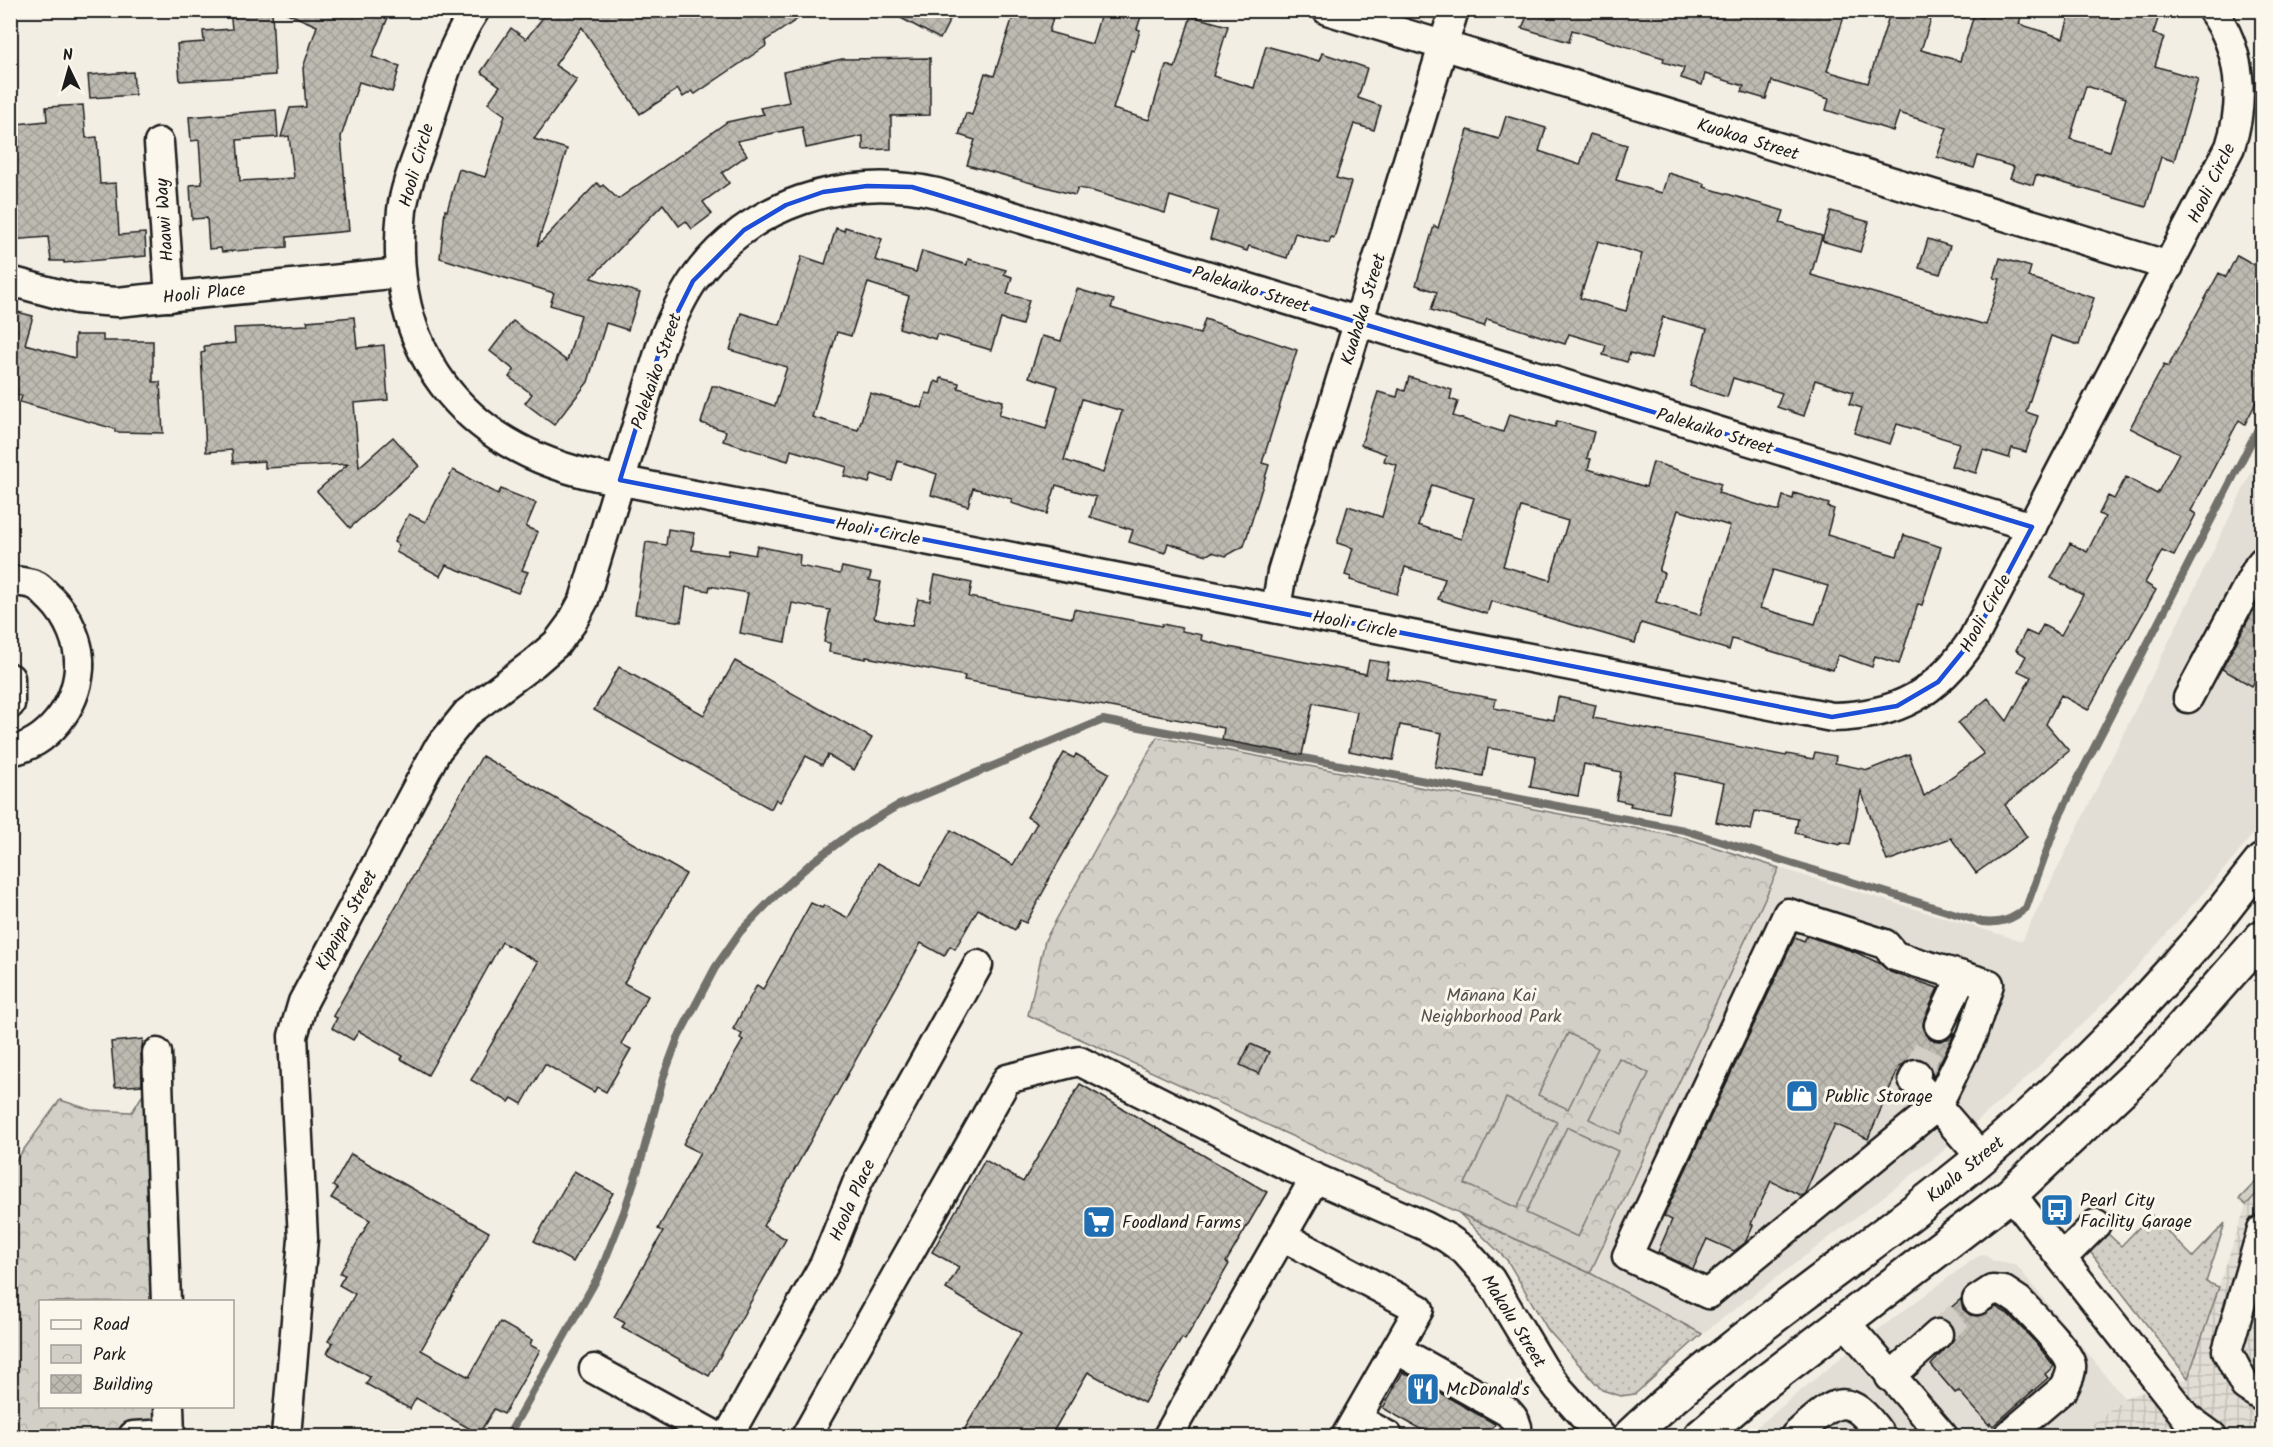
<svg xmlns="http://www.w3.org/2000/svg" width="2273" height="1447" font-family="Kalam,sans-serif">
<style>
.built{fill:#e2ded5}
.industrial{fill:url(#industrial-grid)}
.grass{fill:url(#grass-dots);stroke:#777671;stroke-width:1.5}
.park{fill:url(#park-crowns);stroke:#777671;stroke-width:1.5}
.pitch{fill:#d2cfc6;stroke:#777671;stroke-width:1.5}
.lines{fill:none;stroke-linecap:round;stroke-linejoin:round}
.stream{stroke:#716f6b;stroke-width:8}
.building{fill:url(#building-cross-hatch);stroke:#1c1c1c;stroke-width:1.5;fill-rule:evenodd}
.minor-tunnel{stroke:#d2cec6;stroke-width:28;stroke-dasharray:28 14;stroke-linecap:butt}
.minor-casing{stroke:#1c1c1c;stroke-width:33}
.major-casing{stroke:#1c1c1c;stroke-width:38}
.minor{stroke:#fbf7ec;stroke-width:28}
.major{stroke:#fbf7ec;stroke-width:33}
.marked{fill:none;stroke:#1d4ed8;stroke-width:4.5;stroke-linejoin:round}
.labels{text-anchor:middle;stroke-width:6;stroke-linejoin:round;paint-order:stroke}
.street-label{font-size:18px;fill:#1c1c1c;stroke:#fbf7ec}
.park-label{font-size:18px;fill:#53524f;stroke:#fbf7ec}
.poi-label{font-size:18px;fill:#1c1c1c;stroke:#fbf7ec;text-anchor:start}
</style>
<defs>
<pattern id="industrial-grid" width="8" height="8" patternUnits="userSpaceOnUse" patternTransform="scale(1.5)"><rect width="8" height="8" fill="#e2ded5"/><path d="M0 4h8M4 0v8" fill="none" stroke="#c1beb6"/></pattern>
<pattern id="grass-dots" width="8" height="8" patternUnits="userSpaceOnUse" patternTransform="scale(1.5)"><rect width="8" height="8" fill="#d2cfc6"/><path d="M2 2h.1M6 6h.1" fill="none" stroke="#b4b1aa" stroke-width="1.8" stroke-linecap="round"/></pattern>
<pattern id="park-crowns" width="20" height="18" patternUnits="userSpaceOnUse" patternTransform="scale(1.5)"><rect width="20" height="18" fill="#d2cfc6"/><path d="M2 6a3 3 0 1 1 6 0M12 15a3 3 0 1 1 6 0" fill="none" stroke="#b4b1aa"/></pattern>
<pattern id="building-cross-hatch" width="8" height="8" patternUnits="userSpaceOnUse" patternTransform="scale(1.5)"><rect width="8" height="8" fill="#bdbab1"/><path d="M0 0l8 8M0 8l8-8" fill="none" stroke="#a29f98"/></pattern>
</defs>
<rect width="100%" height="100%" fill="#f2eee4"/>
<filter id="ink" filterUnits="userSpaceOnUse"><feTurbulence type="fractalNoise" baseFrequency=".0167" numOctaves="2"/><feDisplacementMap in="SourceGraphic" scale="12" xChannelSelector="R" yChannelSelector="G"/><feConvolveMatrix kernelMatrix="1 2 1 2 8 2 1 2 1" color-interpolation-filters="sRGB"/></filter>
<g filter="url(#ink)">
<g class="built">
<polygon points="2262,451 2262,822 2235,857 2111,996 2021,1083 1937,1156 1702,1334 1590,1273 1779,868 2022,941"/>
<polygon points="1984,1254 1992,1260 2016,1265 2124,1398 2078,1436 1746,1436 1849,1351 1975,1258"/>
</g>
<polygon class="industrial" points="2262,1188 2262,1436 2078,1436 2124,1398 2188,1378 2246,1205"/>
<g class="grass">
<polygon points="2262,1175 2262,1188 2246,1205 2239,1199"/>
<polygon points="1459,1213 1590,1273 1702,1334 1635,1394 1621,1396 1602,1390 1548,1330 1507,1260"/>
<polygon points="2151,1215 2193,1257 2225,1223 2206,1282 2219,1287 2188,1378 2088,1249 2107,1233 2121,1246"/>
</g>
<g class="park">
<polygon points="1157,737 1686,838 1779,868 1590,1273 1028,1015 1045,940"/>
<polygon points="152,1080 159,1301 40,1302 40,1406 162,1407 162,1436 11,1436 11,1167 60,1100 91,1110 132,1112"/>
</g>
<g class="pitch">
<polygon points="1568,1033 1598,1048 1568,1109 1538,1095"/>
<polygon points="1619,1058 1649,1073 1620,1134 1589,1119"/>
<polygon points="1506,1098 1557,1122 1517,1208 1465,1184"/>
<polygon points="1567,1127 1618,1151 1578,1237 1526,1213"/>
</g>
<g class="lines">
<path class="stream" d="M508,1436L599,1275L624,1212L642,1157L663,1078L678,1038L715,968L740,932L775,896L810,864L850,834L897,806L1103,720L1684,830L1982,922C2000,924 2012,920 2026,908L2059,817L2080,775L2262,421"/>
</g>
<g class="building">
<polygon points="230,10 272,10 275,75 180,81 177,44 204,42 203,31 232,29"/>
<polygon points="280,10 391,10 372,57 400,66 392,92 359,82 341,137 349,231 287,237 287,247 222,252 221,248 209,249 207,218 192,219 190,185 202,184 199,140 191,141 189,117 276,110 278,137 237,140 240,181 294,178 289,136 281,137 290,108 306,107 303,68 317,26"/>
<polygon points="549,10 811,10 765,41 766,46 695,94 692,91 683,97 678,89 640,114 582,27 555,65 577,80 534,139 567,149 537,246 597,183 601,187 603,185 618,199 727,122 764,114 760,108 789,102 783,72 842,59 930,58 930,115 891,116 891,149 863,150 863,136 806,148 802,127 737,141 747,155 722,173 729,183 703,202 712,214 692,229 686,221 679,226 663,204 591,278 640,293 628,330 606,323 588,382 554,425 525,403 532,394 509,377 514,370 490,351 513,321 567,361 581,315 550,305 554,293 440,258 445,210 447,211 459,169 485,177 505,115 488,103 500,86 481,72 511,28 526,39"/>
<polygon points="886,10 955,10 940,39"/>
<polygon points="1015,10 1055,10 1049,32 1092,44 1102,10 1143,10 1137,29 1140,30 1134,51 1131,50 1113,109 1149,120 1166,65 1175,68 1191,16 1228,26 1213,76 1254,88 1266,46 1319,61 1322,53 1367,68 1358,98 1381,106 1374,130 1354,124 1336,178 1351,182 1334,238 1331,237 1329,243 1295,233 1287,258 1249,246 1247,251 1210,239 1218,211 1170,196 1165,213 1089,190 1078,188 1075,195 967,165 975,140 959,135 966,113 972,115 985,73 994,76"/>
<path d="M1524,10H1846L1827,71L1868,83L1891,10H1934L1921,50L1960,61L1974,15L1982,18L1984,10H2023L2019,24L2063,38L2071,10H2161L2153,34L2164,37L2155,66L2198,79L2174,161L2161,157L2146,207L2036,175L2033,185L2010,178L2014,167L1978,156L1974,168L1937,157L1947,128L1899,113L1893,131L1826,110L1829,99L1772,81L1766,99L1742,92L1744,86L1705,74L1702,85L1681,78L1684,68L1663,62L1664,58L1572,30L1569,42L1522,28L1527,16L1523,15ZM2086,86L2126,98L2110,151L2070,139Z"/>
<polygon points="133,72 135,95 90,98 88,75"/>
<polygon points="83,105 86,138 97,137 100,184 116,183 119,235 145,233 146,256 64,263 64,261 51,261 48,237 10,240 10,147 19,146 17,124 47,121 46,107"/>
<path d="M1506,116L1546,128L1539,151L1580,165L1590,134L1627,145L1616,180L1662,193L1668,173L1705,184L1704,187L1784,211L1780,223L1822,236L1811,275L1986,325L2000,279L1994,278L2000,258L2031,267L2028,277L2094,298L2079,345L2051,336L2026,412L2038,416L2026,452L2012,448L2009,458L1983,450L1976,473L1951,466L1959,443L1897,424L1890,444L1854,433L1862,408L1849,404L1853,392L1815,380L1804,416L1777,407L1782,393L1733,378L1727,397L1690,386L1707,329L1663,317L1651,359L1630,353L1627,362L1603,355L1606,345L1569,334L1565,344L1487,319L1484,326L1431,310L1437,292L1416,285L1434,226L1438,228L1468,130L1499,139ZM1598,241L1642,254L1626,311L1580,298Z"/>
<polygon points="1831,211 1869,222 1860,252 1822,241"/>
<path d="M845,227L882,239L875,260L916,272L922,251L967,265L968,259L1006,270L1004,274L1012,277L1007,294L1029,300L1022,325L1001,319L991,350L937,334L935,339L899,328L909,296L868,283L851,336L837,332L812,417L858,430L870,393L922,408L926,393L931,394L935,381L940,383L941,378L959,383L958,388L1003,401L999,415L1046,429L1058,386L1029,377L1042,336L1061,341L1077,289L1114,300L1111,308L1200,334L1205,319L1297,350L1262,463L1269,465L1244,546L1226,556L1212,552L1207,555L1168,543L1165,553L1129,542L1133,530L1090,517L1096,497L1056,485L1047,514L1011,503L1012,499L973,488L968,506L931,495L937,474L898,461L892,481L872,474L869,483L844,476L847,467L791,450L788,461L723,441L726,431L701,423L712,386H717L775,406L787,367L730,350L741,313L780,325L802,256L825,264L836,228L844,231ZM1082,399L1122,411L1103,473L1064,460Z"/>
<polygon points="1928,239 1950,246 1940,274 1919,268"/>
<polygon points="2237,255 2262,269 2262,391 2245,424 2239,420 2191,511 2196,514 2174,556 2162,551 2145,583 2156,590 2088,710 2061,695 2046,724 2069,751 2005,805 2027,837 1976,873 1951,838 1887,861 1861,791 1850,845 1841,843 1841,845 1804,837 1804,835 1795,833 1798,819 1755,811 1751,830 1716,822 1724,783 1676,773 1668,813 1630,806 1631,803 1616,800 1621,772 1584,764 1578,796 1530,787 1536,756 1488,748 1483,776 1435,767 1442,733 1400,725 1393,760 1349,751 1357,712 1313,703 1302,755 1222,740 1224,728 964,680 965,676 866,657 866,659 829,652 830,643 824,642 830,610 792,603 785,642 740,633 748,593 710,586 709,591 686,587 681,622 635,614 646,542 666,545 668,529 694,533 692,550 728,555 729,550 755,555 757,546 800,555 799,566 840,574 842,567 871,573 869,580 881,582 874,618 912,626 918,599 930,601 935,575 972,583 969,597 1072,618 1074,609 1162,626 1162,624 1182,628 1182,631 1202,635 1201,640 1229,647 1366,674 1369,660 1389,663 1386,678 1496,699 1494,708 1554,720 1558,697 1596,705 1593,718 1786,756 1787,754 1813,759 1815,752 1836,756 1835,763 1868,770 1909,754 1924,796 1984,754 1958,723 1988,698 2007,721 2031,677 2018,671 2026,656 2016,650 2026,631 2037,636 2043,625 2061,635 2083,595 2051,578 2070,543 2087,552 2105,517 2099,514 2108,496 2114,499 2126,477 2157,494 2179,453 2130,428 2164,365 2168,367 2219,273 2226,277"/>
<polygon points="10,310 33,316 25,344 75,358 75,335 103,335 103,341 153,341 153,382 160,382 163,433 115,432 115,429 20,402 22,396 10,393"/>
<polygon points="354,317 357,348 384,345 388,400 354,403 359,467 393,437 419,466 350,528 317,491 348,464 265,468 265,461 233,463 232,450 206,452 201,353 205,352 204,346 235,343 234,328 308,325 307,321"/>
<path d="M1409,377L1452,390L1450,399L1458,402L1453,416L1503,432L1509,414L1555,427L1557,421L1594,432L1587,458L1591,459L1588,469L1646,487L1653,462L1721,484L1718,493L1779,511L1783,496L1793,499L1794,493L1829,504L1828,507L1834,509L1827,535L1897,556L1904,535L1941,547L1922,605L1918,604L1899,664L1875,656L1872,667L1838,655L1833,670L1732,639L1729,650L1641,623L1635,643L1491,601L1487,614L1438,599L1445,579L1405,567L1397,594L1350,580L1351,577L1345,575L1353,548L1337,543L1348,506L1382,517L1397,465L1384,461L1386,454L1361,445L1378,392L1397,397L1399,389L1405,391ZM1432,485L1474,498L1461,539L1418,525ZM1521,507L1568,521L1550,580L1503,566ZM1678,510L1730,526L1700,615L1656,602L1664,573L1659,571ZM1773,570L1828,586L1815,624L1760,608Z"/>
<polygon points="453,470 498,494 501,489 536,503 526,527 538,532 522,570 528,572 518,593 446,565 440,576 396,552 399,545 394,542 409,514 425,522"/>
<polygon points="2262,594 2262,667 2252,686 2222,669"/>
<polygon points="735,661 872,738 854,770 828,755 822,765 806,756 780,802 776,799 771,809 594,710 619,667 704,715"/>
<polygon points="1064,753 1074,758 1076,754 1109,773 1046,884 1047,885 1026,923 1020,920 1015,930 978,909 955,949 950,946 944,956 921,943 763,1226 786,1239 709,1376 622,1327 625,1323 614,1317 663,1232 658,1229 700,1153 683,1144 743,1040 740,1038 742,1034 733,1029 757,985 763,989 811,903 822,908 824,905 848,918 878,863 920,886 951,830 1013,865 1037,823 1027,817"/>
<polygon points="482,756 686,874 624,983 648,996 621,1044 631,1049 606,1092 597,1087 594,1092 545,1064 522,1104 512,1098 509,1102 471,1080 538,962 502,942 428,1075 401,1059 403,1056 359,1031 353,1040 332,1028 337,1018 333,1016"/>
<polygon points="1807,936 1855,952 1879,963 1890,972 1938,988 1924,1019 1923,1026 1925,1034 1931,1040 1940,1041 1948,1039 1955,1032 1933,1077 1930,1065 1923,1059 1914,1058 1899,1067 1868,1139 1835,1124 1805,1193 1802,1196 1771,1181 1751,1224 1753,1225 1745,1243 1734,1251 1707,1239 1693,1269 1658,1252 1672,1220 1664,1216 1795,937 1804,941"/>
<polygon points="143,1039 141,1054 142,1085 115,1087 111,1042"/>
<polygon points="1250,1044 1269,1052 1259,1074 1240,1065"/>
<polygon points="1080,1084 1267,1192 1226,1262 1229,1264 1185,1340 1182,1338 1144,1403 1088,1372 1050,1437 960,1437 1021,1333 946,1289 959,1267 932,1252 985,1160 1023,1182"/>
<polygon points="351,1154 489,1232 421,1350 469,1377 500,1322 532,1340 530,1345 540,1350 504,1414 494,1409 479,1434 416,1398 410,1409 366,1384 370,1377 327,1353 333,1343 328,1341 355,1294 339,1285 345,1275 340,1273 370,1220 331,1198 337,1189 333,1186"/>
<polygon points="574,1171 613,1193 573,1262 534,1241"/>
<polygon points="1961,1299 1963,1309 1970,1315 1979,1316 1996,1307 2008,1314 2036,1343 2054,1366 2045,1374 2048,1378 1993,1426 1990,1423 1989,1425 1959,1391 1955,1393 1931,1365 1954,1339 1954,1330 1951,1323 1939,1318"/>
<polygon points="1403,1372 1495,1424 1488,1437 1434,1437 1383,1408"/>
</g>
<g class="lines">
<g class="minor-tunnel">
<polyline points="1916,1074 1939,1025"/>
<polyline points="1938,1334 1977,1300"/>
</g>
<defs>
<g id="minor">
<path d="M475,10C450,48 439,89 426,132C418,156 405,185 402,210C386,348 462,448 597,476L1832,717C1898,716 1937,693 1973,639L2230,147C2245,101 2242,50 2212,10"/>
<polyline points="1327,10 2169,266"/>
<polyline points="159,143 170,297"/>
<polyline points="10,281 77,299 117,302 400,273"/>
<path d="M10,580C18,582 30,582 37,586C42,589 46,595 51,599C68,616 81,644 79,669C76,707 48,744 10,751"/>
<polyline points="1276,608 1282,572 1454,10"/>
<polyline points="10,678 10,704"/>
<polyline points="2188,698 2258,567 2262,562"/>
<polyline points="1939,1025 1962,976"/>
<polyline points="157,1053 166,1302"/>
<polyline points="1916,1074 1913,1080 1937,1106 1708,1294 1627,1256 1788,913 1885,944 1895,956 1989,984 1972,1035 1937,1106 1981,1157"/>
<polyline points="2011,1194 2186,1417 2212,1436"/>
<polyline points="2262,1230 2227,1351 2245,1386 2262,1397"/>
<polyline points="1282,1236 1419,1309 1346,1436"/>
<polyline points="2062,1258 2096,1224"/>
<path d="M1977,1300L1992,1290L2004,1291L2019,1301C2031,1314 2068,1350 2071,1365C2072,1373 2068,1381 2064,1388L2008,1436"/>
<polyline points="1844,1321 1943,1436"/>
<path d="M1396,1349L1508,1412C1515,1419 1519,1426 1517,1436"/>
<polyline points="594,1369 716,1436"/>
<polyline points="1890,1377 1938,1334"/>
<polyline points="169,1406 170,1436"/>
<polyline points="1357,1419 1388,1436"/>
<polyline points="133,1436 170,1434"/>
<path d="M286,1436L303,1239L293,1036L303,1002L437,750L467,713L534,663L557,643L571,624L584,600L662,343C671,321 680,300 693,281C747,203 847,172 937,193L2032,527"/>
<polyline points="728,1436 825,1263 858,1181 978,965"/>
<polyline points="806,1436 1007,1079 1079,1061 1290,1167 1425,1226 1447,1238 1464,1250 1490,1279 1543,1368 1559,1389 1601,1436"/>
<polyline points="1168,1436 1315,1178"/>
<path d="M1795,1436C1833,1403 1846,1385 1881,1436"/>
</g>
<g id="major">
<path d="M1630,1436C1739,1333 1867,1253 1982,1157C2058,1092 2129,1021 2194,946C2218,919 2239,889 2262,861"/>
<polyline points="1701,1436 1760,1386 2011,1194 2155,1058 2262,937"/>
</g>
</defs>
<use href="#minor" class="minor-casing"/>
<use href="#major" class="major-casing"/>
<use href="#minor" class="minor"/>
<use href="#major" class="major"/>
</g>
</g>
<path class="marked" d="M867,186L912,187L2032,527L1973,639L1938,682L1897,706L1832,717L620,480L662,343L693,281L744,230L786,205L823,192Z"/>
<defs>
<symbol id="shop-square" viewBox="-11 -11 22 22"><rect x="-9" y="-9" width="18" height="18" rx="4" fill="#1f6fb2" stroke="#fbf7ec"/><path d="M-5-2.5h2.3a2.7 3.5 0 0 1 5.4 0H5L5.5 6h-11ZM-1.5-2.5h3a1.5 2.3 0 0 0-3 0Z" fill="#fff"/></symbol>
<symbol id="bus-square" viewBox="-11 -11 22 22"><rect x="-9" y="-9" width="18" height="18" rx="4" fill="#1f6fb2" stroke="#fbf7ec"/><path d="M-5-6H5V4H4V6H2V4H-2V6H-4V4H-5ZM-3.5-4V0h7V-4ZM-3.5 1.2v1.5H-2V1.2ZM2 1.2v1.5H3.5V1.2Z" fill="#fff"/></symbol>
<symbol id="supermarket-square" viewBox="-11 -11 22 22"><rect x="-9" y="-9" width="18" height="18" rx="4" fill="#1f6fb2" stroke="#fbf7ec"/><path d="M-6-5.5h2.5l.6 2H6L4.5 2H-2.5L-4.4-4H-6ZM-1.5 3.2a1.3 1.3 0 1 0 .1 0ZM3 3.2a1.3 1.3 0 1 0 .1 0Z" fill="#fff"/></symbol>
<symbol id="restaurant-square" viewBox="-11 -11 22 22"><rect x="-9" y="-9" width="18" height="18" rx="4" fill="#1f6fb2" stroke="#fbf7ec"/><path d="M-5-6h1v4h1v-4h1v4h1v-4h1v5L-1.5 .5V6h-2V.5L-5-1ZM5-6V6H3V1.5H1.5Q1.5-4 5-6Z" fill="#fff"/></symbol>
</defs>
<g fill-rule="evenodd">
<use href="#shop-square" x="1783" y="1077" width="38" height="38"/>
<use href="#bus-square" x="2038" y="1191" width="38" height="38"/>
<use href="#supermarket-square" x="1080" y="1203" width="38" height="38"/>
<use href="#restaurant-square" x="1404" y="1370" width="38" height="38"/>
</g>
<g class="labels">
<g class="street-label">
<text transform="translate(1748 139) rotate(17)" y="6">Kuokoa Street</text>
<text transform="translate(416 165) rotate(-74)" y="6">Hooli Circle</text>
<text transform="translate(2211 183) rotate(-64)" y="6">Hooli Circle</text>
<text transform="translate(164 220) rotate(-94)" y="6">Haawi Way</text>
<text transform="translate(1251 289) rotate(17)" y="6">Palekaiko Street</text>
<text transform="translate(204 293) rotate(-6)" y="6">Hooli Place</text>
<text transform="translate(1363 309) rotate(-73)" y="6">Kuahaka Street</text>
<text transform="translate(656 371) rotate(-71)" y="6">Palekaiko Street</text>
<text transform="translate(1715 431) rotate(17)" y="6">Palekaiko Street</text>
<text transform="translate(878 531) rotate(11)" y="6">Hooli Circle</text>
<text transform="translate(1985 613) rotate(-61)" y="6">Hooli Circle</text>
<text transform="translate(1355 624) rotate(11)" y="6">Hooli Circle</text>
<text transform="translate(346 920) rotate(-62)" y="6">Kipaipai Street</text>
<text transform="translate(1965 1169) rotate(-39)" y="6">Kuala Street</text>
<text transform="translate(852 1200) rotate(-66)" y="6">Hoola Place</text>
<text transform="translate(1514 1321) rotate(58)" y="6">Makolu Street</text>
</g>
<g class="park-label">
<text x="1491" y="1001">Mānana Kai<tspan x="1491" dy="21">Neighborhood Park</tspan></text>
</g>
<g class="poi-label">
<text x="1825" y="1102">Public Storage</text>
<text x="2080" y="1206">Pearl City<tspan x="2080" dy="21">Facility Garage</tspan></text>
<text x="1122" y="1228">Foodland Farms</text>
<text x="1446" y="1395">McDonald's</text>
</g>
</g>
<rect width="2273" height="1447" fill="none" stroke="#fbf7ec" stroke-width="36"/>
<rect x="18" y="18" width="2237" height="1411" fill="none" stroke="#1c1c1c" stroke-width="2" filter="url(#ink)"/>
<rect x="39" y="1300" width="195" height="108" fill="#fbf7ec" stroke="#a29f99" stroke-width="1.5"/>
<rect x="51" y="1320" width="30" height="9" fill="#fbf7ec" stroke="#a29f99" stroke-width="1.5"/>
<text x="93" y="1330" font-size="18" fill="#1c1c1c">Road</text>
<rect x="51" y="1345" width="30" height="18" fill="url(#park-crowns)" stroke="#a29f99" stroke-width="1.5"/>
<text x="93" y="1360" font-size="18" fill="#1c1c1c">Park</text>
<rect x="51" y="1375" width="30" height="18" fill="url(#building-cross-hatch)" stroke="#a29f99" stroke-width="1.5"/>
<text x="93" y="1390" font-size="18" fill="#1c1c1c">Building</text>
<g transform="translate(69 69) rotate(355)" stroke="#fbf7ec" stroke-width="4.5" paint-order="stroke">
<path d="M0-4.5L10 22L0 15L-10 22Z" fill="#1c1c1c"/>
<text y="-9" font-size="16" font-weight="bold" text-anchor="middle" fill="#1c1c1c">N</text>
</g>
</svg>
